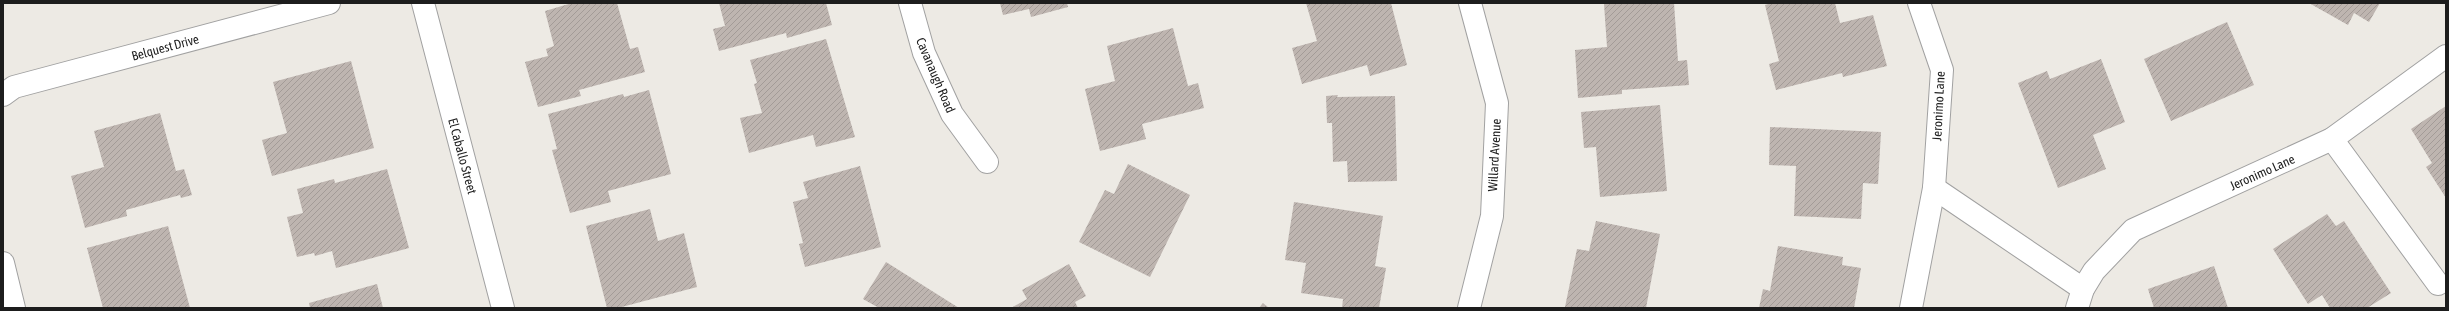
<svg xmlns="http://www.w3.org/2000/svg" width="2449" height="311" font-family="'Asap Condensed',sans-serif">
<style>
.building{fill:url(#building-hatch)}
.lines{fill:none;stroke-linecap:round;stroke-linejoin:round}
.minor-casing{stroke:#a1a1a1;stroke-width:24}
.minor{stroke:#fff;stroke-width:22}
.labels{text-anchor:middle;stroke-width:3;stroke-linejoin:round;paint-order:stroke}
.street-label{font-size:13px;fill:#1d1d1d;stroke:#fff}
</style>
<defs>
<pattern id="building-hatch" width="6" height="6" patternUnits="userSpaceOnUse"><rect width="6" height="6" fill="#beb5b0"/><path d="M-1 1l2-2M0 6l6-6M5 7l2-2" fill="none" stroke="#a39b97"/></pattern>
</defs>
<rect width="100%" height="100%" fill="#edeae4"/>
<g class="building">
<polygon points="572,3 617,3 630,49 638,47 645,72 579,90 581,96 538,107 525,62 548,56 546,49 554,46 545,11"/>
<polygon points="719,3 826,3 832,25 787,38 786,33 719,51 713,29 725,26"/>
<polygon points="1000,3 1067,3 1068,7 1031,17 1029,9 1003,15"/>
<polygon points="1306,3 1391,3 1407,65 1370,76 1367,65 1302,84 1292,48 1317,41"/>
<polygon points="1620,3 1674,3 1678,61 1687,60 1689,85 1622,90 1622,94 1578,98 1575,50 1607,47 1604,4"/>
<polygon points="1771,3 1835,3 1840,23 1873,15 1887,66 1843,77 1842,73 1776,90 1769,64 1779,61 1765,5"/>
<polygon points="2309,3 2380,3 2369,22 2354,13 2348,25"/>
<polygon points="2227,22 2254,85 2171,121 2144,59"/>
<polygon points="1173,28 1188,86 1198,83 1204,108 1142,124 1146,139 1100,151 1085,89 1115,81 1107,46"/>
<polygon points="826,39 855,137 816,147 813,135 749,153 740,118 762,113 754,84 757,83 750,60"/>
<polygon points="2101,59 2125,122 2093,135 2106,169 2058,188 2018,83 2047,71 2050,79"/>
<polygon points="351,61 374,148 272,176 262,140 287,133 273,82"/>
<polygon points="649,90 671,174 608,191 611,202 570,213 552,150 557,149 548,114 623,94 624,97"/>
<polygon points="1338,95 1337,97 1395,96 1397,181 1348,182 1347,161 1333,162 1332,123 1327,123 1326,96"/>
<polygon points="1660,105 1667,191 1600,197 1596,147 1584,148 1581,112"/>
<polygon points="2446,106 2446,198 2426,167 2432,163 2411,129"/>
<polygon points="160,113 176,171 184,169 192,195 181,198 180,195 126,210 127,216 85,228 71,176 104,167 94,131"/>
<polygon points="1770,127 1881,132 1878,184 1863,183 1861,219 1794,216 1796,166 1769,165"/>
<polygon points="1128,164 1190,195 1150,277 1079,242 1105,190 1114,194"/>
<polygon points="860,166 881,247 805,267 799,244 803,243 793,202 808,198 803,182"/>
<polygon points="387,169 409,248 336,268 332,251 315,256 314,253 297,257 287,217 303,213 297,189 334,179 335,183"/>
<polygon points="1294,202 1383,216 1375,266 1386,268 1379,308 1342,308 1343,299 1301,293 1306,263 1285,260"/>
<polygon points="650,209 658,241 684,233 697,287 618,308 607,308 586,226"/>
<polygon points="2327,214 2336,226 2344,221 2391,293 2367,308 2330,308 2322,295 2308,304 2273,249"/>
<polygon points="1596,221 1660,234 1646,308 1565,307 1577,249 1589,251"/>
<polygon points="168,226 190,308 103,308 87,248"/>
<polygon points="1778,246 1843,257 1842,265 1861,268 1854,308 1759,308 1763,289 1770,291"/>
<polygon points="886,262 959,308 879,308 863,299"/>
<polygon points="1069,264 1086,296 1075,302 1078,308 1011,308 1027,299 1022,290"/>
<polygon points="2214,266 2228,308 2154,308 2148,289"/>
<polygon points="377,284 383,308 310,308 309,303"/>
<polygon points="1263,303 1269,308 1259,308"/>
</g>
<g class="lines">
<defs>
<g id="minor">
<polyline points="423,3 503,308"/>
<polyline points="910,3 924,53 952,114 987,162"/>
<polyline points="3,95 14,87 329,3"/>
<polyline points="2332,139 2438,284"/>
<polyline points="1934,188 2083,289"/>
<polyline points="3,263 14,308"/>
<polyline points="1469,308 1492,216 1497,103 1470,3"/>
<polyline points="1911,308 1934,188 1942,70 1919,3"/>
<polyline points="2077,308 2083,289 2094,271 2133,230 2332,139 2446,56"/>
</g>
</defs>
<use href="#minor" class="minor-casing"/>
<use href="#minor" class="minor"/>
</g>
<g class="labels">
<g class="street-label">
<text transform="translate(165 47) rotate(-15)" y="5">Belquest Drive</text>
<text transform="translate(936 75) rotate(67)" y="5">Cavanaugh Road</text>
<text transform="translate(1938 106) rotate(-87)" y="5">Jeronimo Lane</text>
<text transform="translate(1494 155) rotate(-87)" y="5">Willard Avenue</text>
<text transform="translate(463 156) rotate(75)" y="5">El Caballo Street</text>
<text transform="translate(2262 172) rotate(-24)" y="5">Jeronimo Lane</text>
</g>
</g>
<rect width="2449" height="311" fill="none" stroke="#1d1d1d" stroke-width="8"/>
</svg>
